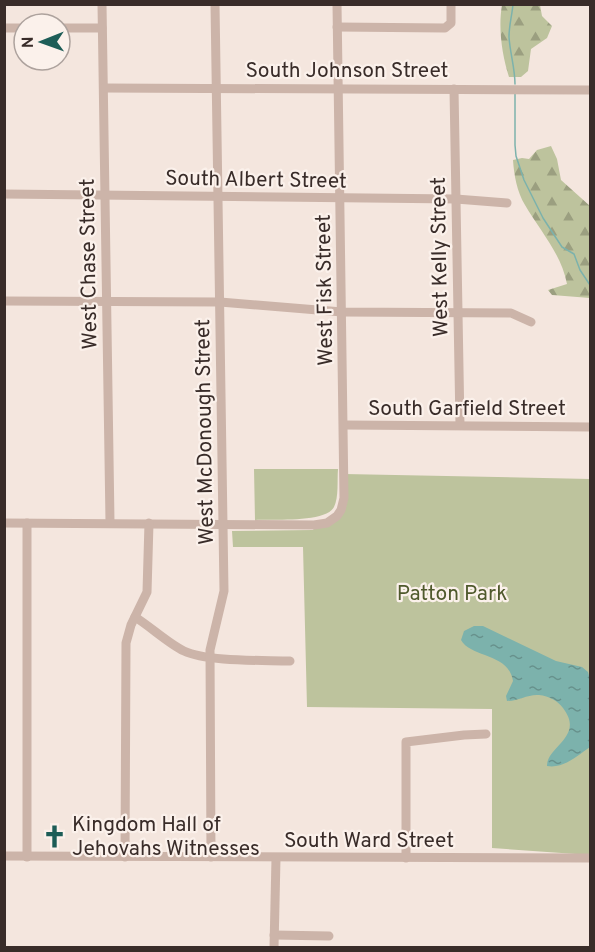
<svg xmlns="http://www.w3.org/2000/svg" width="595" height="952" font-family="Overpass,sans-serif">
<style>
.forest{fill:url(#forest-firs)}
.park{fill:#bdc39d}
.water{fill:url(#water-ripples)}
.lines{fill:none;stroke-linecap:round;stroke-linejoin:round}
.stream{stroke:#7cb2ac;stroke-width:1.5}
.minor{stroke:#ccb4a9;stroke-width:9}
.labels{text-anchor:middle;stroke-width:4.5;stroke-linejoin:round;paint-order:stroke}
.street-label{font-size:21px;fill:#392c29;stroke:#fbf1eb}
.park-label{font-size:21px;fill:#4f592c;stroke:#fbf1eb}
.poi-label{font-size:21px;fill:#392c29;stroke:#fbf1eb;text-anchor:start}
</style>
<defs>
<pattern id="forest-firs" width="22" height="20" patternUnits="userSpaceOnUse" patternTransform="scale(1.5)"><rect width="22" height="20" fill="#bdc39d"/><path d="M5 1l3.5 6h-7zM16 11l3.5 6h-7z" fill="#9b9f80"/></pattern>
<pattern id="water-ripples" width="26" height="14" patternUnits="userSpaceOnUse" patternTransform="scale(1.5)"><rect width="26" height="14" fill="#7cb2ac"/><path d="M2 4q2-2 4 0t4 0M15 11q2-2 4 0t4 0" fill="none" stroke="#67918c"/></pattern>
</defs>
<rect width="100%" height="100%" fill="#f4e6de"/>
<g class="forest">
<path d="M502,5H540L542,16L552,26L547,38L531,49L528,71L521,77H509C502,55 498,28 502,5Z"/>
<path d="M551,146L557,159L561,180L590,206V298L552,295L548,290L567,284C561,253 540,231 525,205C517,192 514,175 513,160L522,158L529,159L537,150Z"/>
</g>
<g class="park">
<path d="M254,469H338C337,480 339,497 334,507C326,523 272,519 255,520Z"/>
<polygon points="344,474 590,479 590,855 492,848 492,709 307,707 303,547 233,547 232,531 313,530 316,525 337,516"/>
</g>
<path class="water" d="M474,626H483L556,661L582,667L588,672L590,680V747C577,756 563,769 547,766C547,746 585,737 563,708C558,701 549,696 539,695C528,694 518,701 507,701L506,696L513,681C509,653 471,658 461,640L464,631Z"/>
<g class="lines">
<g class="stream">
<path d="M513,4C512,16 509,25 509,37C510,53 515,68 515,84"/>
<polyline points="515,94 515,145 516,156 524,180 543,218 562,247 574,254 580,270 590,285"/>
</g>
<g class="minor">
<polyline points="102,4 110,522"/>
<polyline points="337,27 445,28 451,23 451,4"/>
<polyline points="4,28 24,28"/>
<polyline points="60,28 102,28"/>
<polyline points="104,88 590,90"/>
<polyline points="454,89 460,425"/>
<polyline points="4,194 456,199 507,203"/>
<polyline points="4,301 220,302 342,312 511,313 531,322"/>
<polyline points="344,425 590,427"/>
<polyline points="4,523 314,525 327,523 337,516 341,510 344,498 337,4"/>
<path d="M135,617C151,627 169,644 184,651C207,662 263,660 290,661"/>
<polyline points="4,856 590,858"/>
<polyline points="27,857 27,523"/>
<polyline points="125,857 126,643 131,625 147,592 149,523"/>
<polyline points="211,857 210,650 224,591 215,4"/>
<polyline points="406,858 406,742 464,735 486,734"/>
<polyline points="274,935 329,936"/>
<polyline points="274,948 276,858"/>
</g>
</g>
<defs>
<symbol id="church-bare" viewBox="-9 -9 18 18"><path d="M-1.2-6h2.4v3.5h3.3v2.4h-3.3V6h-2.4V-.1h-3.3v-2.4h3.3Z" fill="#1d5d57" stroke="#fbf1eb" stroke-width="2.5" paint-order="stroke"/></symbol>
</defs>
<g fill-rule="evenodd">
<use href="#church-bare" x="38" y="820" width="33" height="33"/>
</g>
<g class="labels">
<g class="street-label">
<text x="347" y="77">South Johnson Street</text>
<text transform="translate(256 179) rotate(1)" y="7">South Albert Street</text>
<text transform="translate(439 257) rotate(-91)" y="7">West Kelly Street</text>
<text transform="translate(88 264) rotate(-91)" y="7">West Chase Street</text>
<text transform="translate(324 290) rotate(-91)" y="7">West Fisk Street</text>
<text x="467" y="415">South Garfield Street</text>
<text transform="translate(204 432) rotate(-91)" y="7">West McDonough Street</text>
<text x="369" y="847">South Ward Street</text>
</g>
<g class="park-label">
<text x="452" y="600">Patton Park</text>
</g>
<g class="poi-label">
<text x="72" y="831">Kingdom Hall of<tspan x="72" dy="24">Jehovahs Witnesses</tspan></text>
</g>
</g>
<rect width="595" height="952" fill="none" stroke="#392c29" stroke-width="12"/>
<g transform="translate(42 42) rotate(269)"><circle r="28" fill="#fbf1eb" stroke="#ada29d" stroke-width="1.5"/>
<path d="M0-4.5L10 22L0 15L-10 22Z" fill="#1d5d57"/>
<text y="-9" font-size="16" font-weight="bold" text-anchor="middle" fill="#392c29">N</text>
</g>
</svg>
